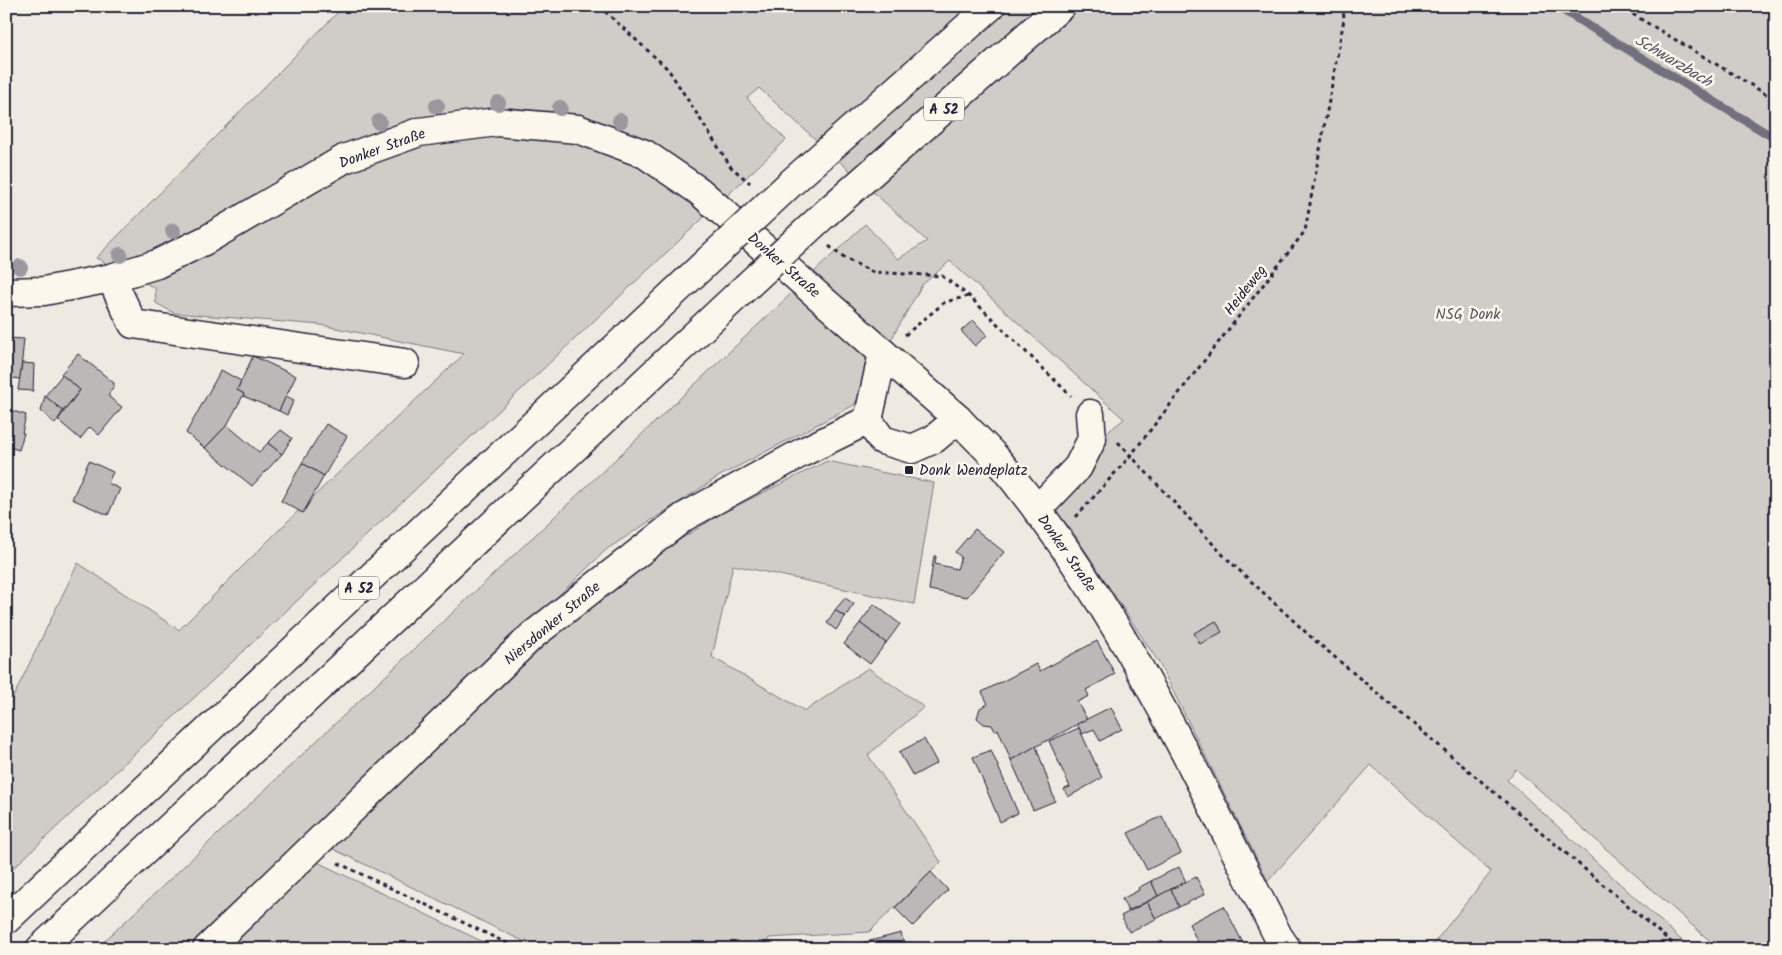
<svg xmlns="http://www.w3.org/2000/svg" width="1782" height="955" font-family="Kalam,sans-serif">
<style>
.green{fill:#d0cdc9;stroke:#797882}
.lines{fill:none;stroke-linecap:round;stroke-linejoin:round}
.stream{stroke:#716f7c;stroke-width:9}
.building{fill:#bcb8b8;stroke:#22223b}
.minor-casing{stroke:#22223b;stroke-width:31}
.highway-casing{stroke:#22223b;stroke-width:31}
.path{stroke:#22223b;stroke-width:3;stroke-dasharray:4 4;stroke-linecap:butt}
.minor{stroke:#fbf7ec;stroke-width:28}
.highway{stroke:#fbf7ec;stroke-width:28}
.highway-bridge-casing{stroke:#22223b;stroke-width:31;stroke-linecap:butt}
.highway-bridge{stroke:#fbf7ec;stroke-width:28}
.tree{fill:#9a989e}
.poi-dot{fill:#22223b;stroke:#fbf7ec;stroke-width:2}
.labels{text-anchor:middle;stroke-width:5;stroke-linejoin:round;paint-order:stroke}
.shield{fill:#fbf7ec;stroke:#636270;stroke-width:1}
.shield-label{font-size:14px;font-weight:bold;fill:#22223b}
.street-label{font-size:15px;fill:#22223b;stroke:#fbf7ec}
.park-label{font-size:15px;fill:#565566;stroke:#fbf7ec}
.poi-label{font-size:15px;fill:#22223b;stroke:#fbf7ec;text-anchor:start}
.water-label{font-size:16px;font-style:italic;fill:#575666;stroke:#fbf7ec}
</style>
<rect width="100%" height="100%" fill="#eeeae2"/>
<filter id="ink" filterUnits="userSpaceOnUse"><feTurbulence type="fractalNoise" baseFrequency=".02" numOctaves="2"/><feDisplacementMap in="SourceGraphic" scale="10" xChannelSelector="R" yChannelSelector="G"/><feConvolveMatrix kernelMatrix="1 2 1 2 8 2 1 2 1" color-interpolation-filters="sRGB"/></filter>
<g filter="url(#ink)">
<g class="green">
<polygon points="344,6 1776,6 1776,949 1719,949 1516,769 1507,780 1691,949 1429,949 1491,872 1371,765 1268,881 1159,663 1077,538 1038,487 1124,419 950,261 922,285 854,405 718,477 607,549 192,949 96,949 865,224 898,259 927,241 759,88 747,98 786,140 6,875 6,712 78,563 179,630 298,511 303,513 314,496 464,354 321,325 174,313 156,303 155,288 96,258"/>
<polygon points="827,461 934,483 914,604 733,565 712,657 805,711 868,668 924,707 868,755 941,862 869,932 769,938 763,949 539,949 327,846 524,655 662,551 722,513"/>
<polygon points="313,860 498,949 221,949"/>
</g>
<g class="lines">
<polyline class="stream" points="1556,6 1776,139"/>
</g>
<g class="building">
<polygon points="973,320 987,335 975,346 961,331"/>
<polygon points="6,338 24,339 20,379 6,377"/>
<polygon points="78,354 114,383 114,386 109,393 109,397 122,407 99,435 90,427 80,439 58,420 80,390 61,374"/>
<polygon points="253,356 296,376 279,411 243,396 244,394 237,390"/>
<polygon points="22,363 34,364 33,391 18,390"/>
<polygon points="221,370 241,381 237,390 244,394 227,425 205,448 186,433"/>
<polygon points="62,375 80,390 63,411 45,396"/>
<polygon points="45,396 63,411 55,424 41,411"/>
<polygon points="286,396 294,400 287,415 279,411"/>
<polygon points="6,409 26,415 22,433 24,433 19,450 6,446"/>
<polygon points="326,424 347,436 324,476 302,463"/>
<polygon points="227,425 259,452 268,443 282,454 252,486 205,448"/>
<polygon points="281,430 292,438 282,454 268,443"/>
<polygon points="89,461 113,472 108,483 120,489 108,515 72,499"/>
<polygon points="302,463 324,476 303,513 281,501"/>
<polygon points="975,529 1004,552 967,597 929,590 934,556 936,556 935,564 957,569 961,557 955,552"/>
<polygon points="845,598 854,604 845,617 835,610"/>
<polygon points="874,604 900,624 886,643 860,623"/>
<polygon points="835,610 845,617 836,630 827,623"/>
<polygon points="1216,621 1222,632 1200,644 1194,633"/>
<polygon points="860,623 886,643 870,664 844,644"/>
<polygon points="1097,641 1115,674 1086,690 1089,696 1077,702 1087,719 1011,760 998,729 995,731 992,725 984,724 977,718 980,708 988,704 982,692 1036,664 1040,671"/>
<polygon points="1111,707 1122,729 1100,741 1094,729 1082,734 1077,724"/>
<polygon points="1079,728 1102,778 1068,797 1064,789 1070,787 1049,741"/>
<polygon points="924,739 937,763 913,776 899,752"/>
<polygon points="1036,746 1055,801 1033,810 1011,760"/>
<polygon points="991,750 1018,813 1000,822 973,757"/>
<polygon points="1162,816 1181,853 1147,870 1128,833"/>
<polygon points="1179,867 1186,882 1158,896 1151,881"/>
<polygon points="931,872 948,890 913,926 895,908"/>
<polygon points="1196,877 1205,894 1179,907 1171,889"/>
<polygon points="1151,881 1158,896 1128,911 1122,899 1139,890 1138,888"/>
<polygon points="1171,889 1179,907 1156,919 1147,902"/>
<polygon points="1147,902 1156,919 1129,932 1121,916"/>
<polygon points="1224,906 1246,949 1201,949 1189,924"/>
<polygon points="901,933 905,949 843,949 862,945 862,943"/>
</g>
<g class="lines">
<defs>
<g id="minor">
<polyline points="111,278 133,324 405,363"/>
<path d="M6,292L44,291L111,278L157,264L206,240L344,159L419,132L497,122L578,129L645,154L699,191L958,419C970,432 983,444 995,457C1117,600 1193,770 1278,936L1287,949"/>
<polyline points="868,420 882,440 912,449 934,439 958,419"/>
<polyline points="868,420 883,353"/>
<polyline points="1037,510 1078,467 1092,439 1090,414"/>
<polyline points="207,949 533,635 684,517 801,453 868,420"/>
</g>
<g id="highway">
<polyline points="792,182 991,6"/>
<polyline points="827,212 1061,6"/>
<polyline points="6,920 712,257"/>
<polyline points="40,949 746,287"/>
</g>
</defs>
<use href="#minor" class="minor-casing"/>
<use href="#highway" class="highway-casing"/>
<g class="path">
<polyline points="599,6 668,69 731,167 750,183"/>
<polyline points="1619,6 1776,100"/>
<polyline points="829,246 844,258 873,272 942,276 969,296 1071,396"/>
<polyline points="905,335 945,302 969,296"/>
<polyline points="1118,442 1225,557 1311,637 1679,949"/>
<polyline points="1076,517 1131,455 1305,231 1344,19 1343,6"/>
<polyline points="338,863 519,949"/>
</g>
<use href="#minor" class="minor"/>
<use href="#highway" class="highway"/>
<defs>
<g id="highway-bridge">
<polyline points="712,257 792,182"/>
<polyline points="746,287 827,212"/>
</g>
</defs>
<use href="#highway-bridge" class="highway-bridge-casing"/>
<use href="#highway-bridge" class="highway-bridge"/>
</g>
<g class="tree">
<circle cx="498" cy="103" r="8"/>
<circle cx="437" cy="106" r="8"/>
<circle cx="560" cy="108" r="8"/>
<circle cx="620" cy="121" r="8"/>
<circle cx="379" cy="122" r="8"/>
<circle cx="173" cy="231" r="8"/>
<circle cx="120" cy="255" r="8"/>
<circle cx="20" cy="267" r="8"/>
</g>
</g>
<rect class="poi-dot" x="904" y="465" width="10" height="10" rx="2.5"/>
<g class="labels">
<g class="shield">
<rect x="924" y="97.5" width="40" height="23" rx="4"/>
<rect x="339" y="576.5" width="40" height="23" rx="4"/>
</g>
<g class="shield-label">
<text x="944" y="114">A 52</text>
<text x="359" y="593">A 52</text>
</g>
<g class="street-label">
<text transform="translate(382 148) rotate(-20)" y="5">Donker Straße</text>
<text transform="translate(784 265) rotate(41)" y="5">Donker Straße</text>
<text transform="translate(1245 290) rotate(-52)" y="5">Heideweg</text>
<text transform="translate(1067 553) rotate(55)" y="5">Donker Straße</text>
<text transform="translate(552 623) rotate(-40)" y="5">Niersdonker Straße</text>
</g>
<g class="park-label">
<text x="1468" y="319">NSG Donk</text>
</g>
<g class="poi-label">
<text x="919" y="475">Donk Wendeplatz</text>
</g>
<g class="water-label">
<text transform="translate(1674 60) rotate(31)" y="6">Schwarzbach</text>
</g>
</g>
<rect width="1782" height="955" fill="none" stroke="#fbf7ec" stroke-width="25"/>
<rect x="12" y="12" width="1757" height="930" fill="none" stroke="#22223b" stroke-width="2" filter="url(#ink)"/>
</svg>
